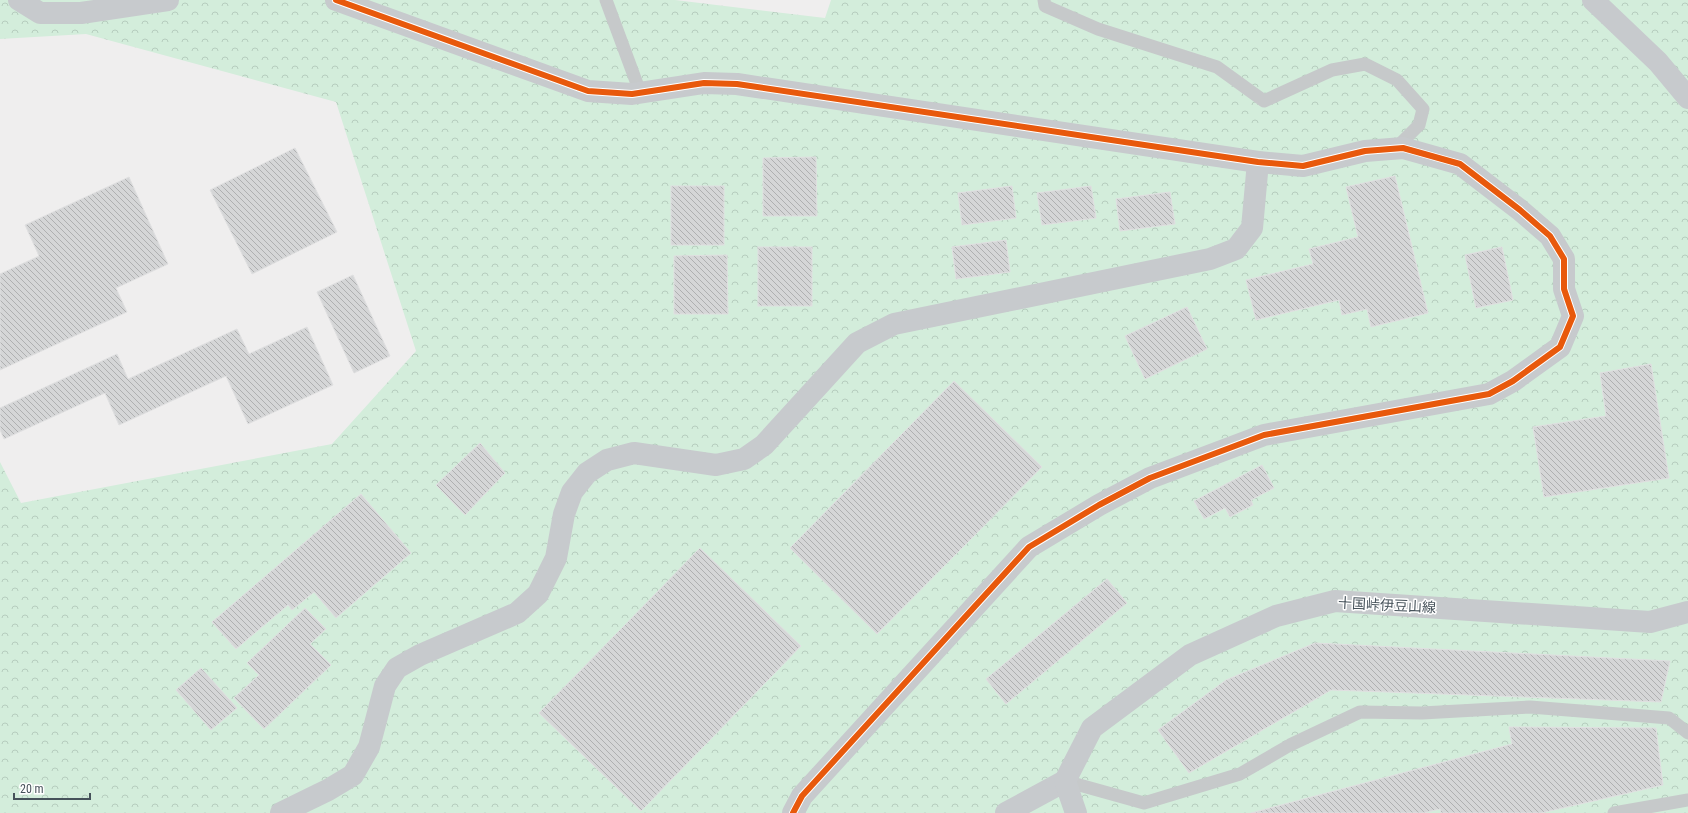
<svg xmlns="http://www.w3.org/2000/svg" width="1688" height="813" font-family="'Roboto Condensed','Noto Sans JP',sans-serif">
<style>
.forest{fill:url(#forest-crowns)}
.building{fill:url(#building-back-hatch);stroke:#e0e0e1}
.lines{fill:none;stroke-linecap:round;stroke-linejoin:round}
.lane{stroke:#c6c9ca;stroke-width:13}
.secondary{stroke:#c7cacd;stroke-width:22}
.cycleway-casing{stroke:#fff;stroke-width:8}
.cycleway{stroke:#e8590c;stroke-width:6}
.labels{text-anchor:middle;stroke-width:3;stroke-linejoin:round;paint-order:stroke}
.street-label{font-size:14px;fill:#46525a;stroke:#fff}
</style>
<defs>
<pattern id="forest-crowns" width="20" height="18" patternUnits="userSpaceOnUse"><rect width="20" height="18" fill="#d3eddb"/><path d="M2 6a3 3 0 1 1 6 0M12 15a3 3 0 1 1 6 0" fill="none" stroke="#b6cdbe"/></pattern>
<pattern id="building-back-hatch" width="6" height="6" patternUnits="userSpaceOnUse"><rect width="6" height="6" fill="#d5d6d7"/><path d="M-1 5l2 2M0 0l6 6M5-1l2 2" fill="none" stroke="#afb0b1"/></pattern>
</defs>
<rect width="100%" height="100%" fill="#efeeee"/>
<polygon class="forest" points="0,0 675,0 825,18 831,0 1688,0 1688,813 0,813 0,462 21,503 332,444 416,351 336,102 86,34 0,39"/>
<g class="building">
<polygon points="295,148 337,232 252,274 210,190"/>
<polygon points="816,157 817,216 763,216 763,158"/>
<polygon points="1395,176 1428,313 1371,327 1367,309 1342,315 1339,300 1256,320 1246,280 1313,264 1309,249 1358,237 1346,187"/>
<polygon points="129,177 168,264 116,288 127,312 0,370 0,274 39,256 25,225"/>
<rect x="671" y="186" width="53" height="59"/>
<polygon points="1012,186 1016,218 962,225 958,193"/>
<polygon points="1091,186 1096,218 1042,225 1037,193"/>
<polygon points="1170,192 1175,224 1120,231 1116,199"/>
<polygon points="1006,240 1010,272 956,279 952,247"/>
<rect x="758" y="247" width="54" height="59"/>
<polygon points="1502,247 1513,300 1476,308 1465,255"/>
<polygon points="727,255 728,314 674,314 674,256"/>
<polygon points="353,275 390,356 354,373 317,292"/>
<polygon points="1187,307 1207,349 1145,379 1125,336"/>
<polygon points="307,327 333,385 248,424 226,376 119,425 105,393 4,439 0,430 0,408 117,354 128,379 237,329 249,354"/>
<polygon points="1651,364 1669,478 1544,497 1533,427 1606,416 1600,373"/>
<polygon points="954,381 1042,467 877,634 790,548"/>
<polygon points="480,443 505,473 465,515 436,485"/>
<polygon points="1262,465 1274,488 1251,500 1253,505 1230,517 1225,508 1204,519 1194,501"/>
<polygon points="361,494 411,553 336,618 314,592 292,610 288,605 236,649 212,622"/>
<polygon points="700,548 801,646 641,811 539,713"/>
<polygon points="1107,579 1127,603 1006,704 986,679"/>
<polygon points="305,608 326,629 310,644 331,665 264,729 234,698 259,675 247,663"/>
<polygon points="1315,643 1670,661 1661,702 1331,690 1189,773 1158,730 1226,680"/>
<polygon points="201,668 237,708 211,730 176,690"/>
<polygon points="1509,727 1656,728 1663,785 1541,813 1441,813 1440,809 1424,813 1251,813 1512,744"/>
</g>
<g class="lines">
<g class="lane">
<polyline points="606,0 640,92"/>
<polyline points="1044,0 1045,6 1098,29 1217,67 1264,101 1332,70 1365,64 1397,80 1423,109 1419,125 1395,149"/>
<polyline points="1065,781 1144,803 1240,774 1290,745 1360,712 1422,713 1530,707 1669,718 1688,733"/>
<polyline points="1614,813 1688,800"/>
</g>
<g class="secondary">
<polyline points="19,0 40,13 81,13 168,0"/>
<polyline points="336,0 588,91 632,94 704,83 737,84 1258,162 1303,166 1365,151 1403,148 1460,164 1520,210 1550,236 1564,259 1564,289 1573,316 1560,347 1513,381 1489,394 1264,435 1150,478 1099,505 1029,547 802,796 793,813"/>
<polyline points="1593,0 1658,62 1688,98"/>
<polyline points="281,813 328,790 353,775 369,747 385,686 397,668 420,655 517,613 538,594 556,558 564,514 572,492 587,473 607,460 634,453 716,465 744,459 764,445 857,343 894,324 1210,259 1236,249 1252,228 1258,162"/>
<polyline points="1006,813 1065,781"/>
<polyline points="1076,813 1065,781 1092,728 1190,655 1276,616 1335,601 1650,622 1688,612"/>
</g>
<defs>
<polyline id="cycleway" points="336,0 588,91 632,94 704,83 737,84 1258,162 1303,166 1365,151 1403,148 1460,164 1520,210 1550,236 1564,259 1564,289 1573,316 1560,347 1513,381 1489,394 1264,435 1150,478 1099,505 1029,547 802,796 793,813"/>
</defs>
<use href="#cycleway" class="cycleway-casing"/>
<use href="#cycleway" class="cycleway"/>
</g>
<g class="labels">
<g class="street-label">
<text transform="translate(1387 605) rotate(3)" y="5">十国峠伊豆山線</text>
</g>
</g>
<path d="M14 793v6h76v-6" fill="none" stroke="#46525a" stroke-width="2"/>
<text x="20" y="793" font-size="12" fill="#46525a" stroke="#ffffff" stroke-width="3" paint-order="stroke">20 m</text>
</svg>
